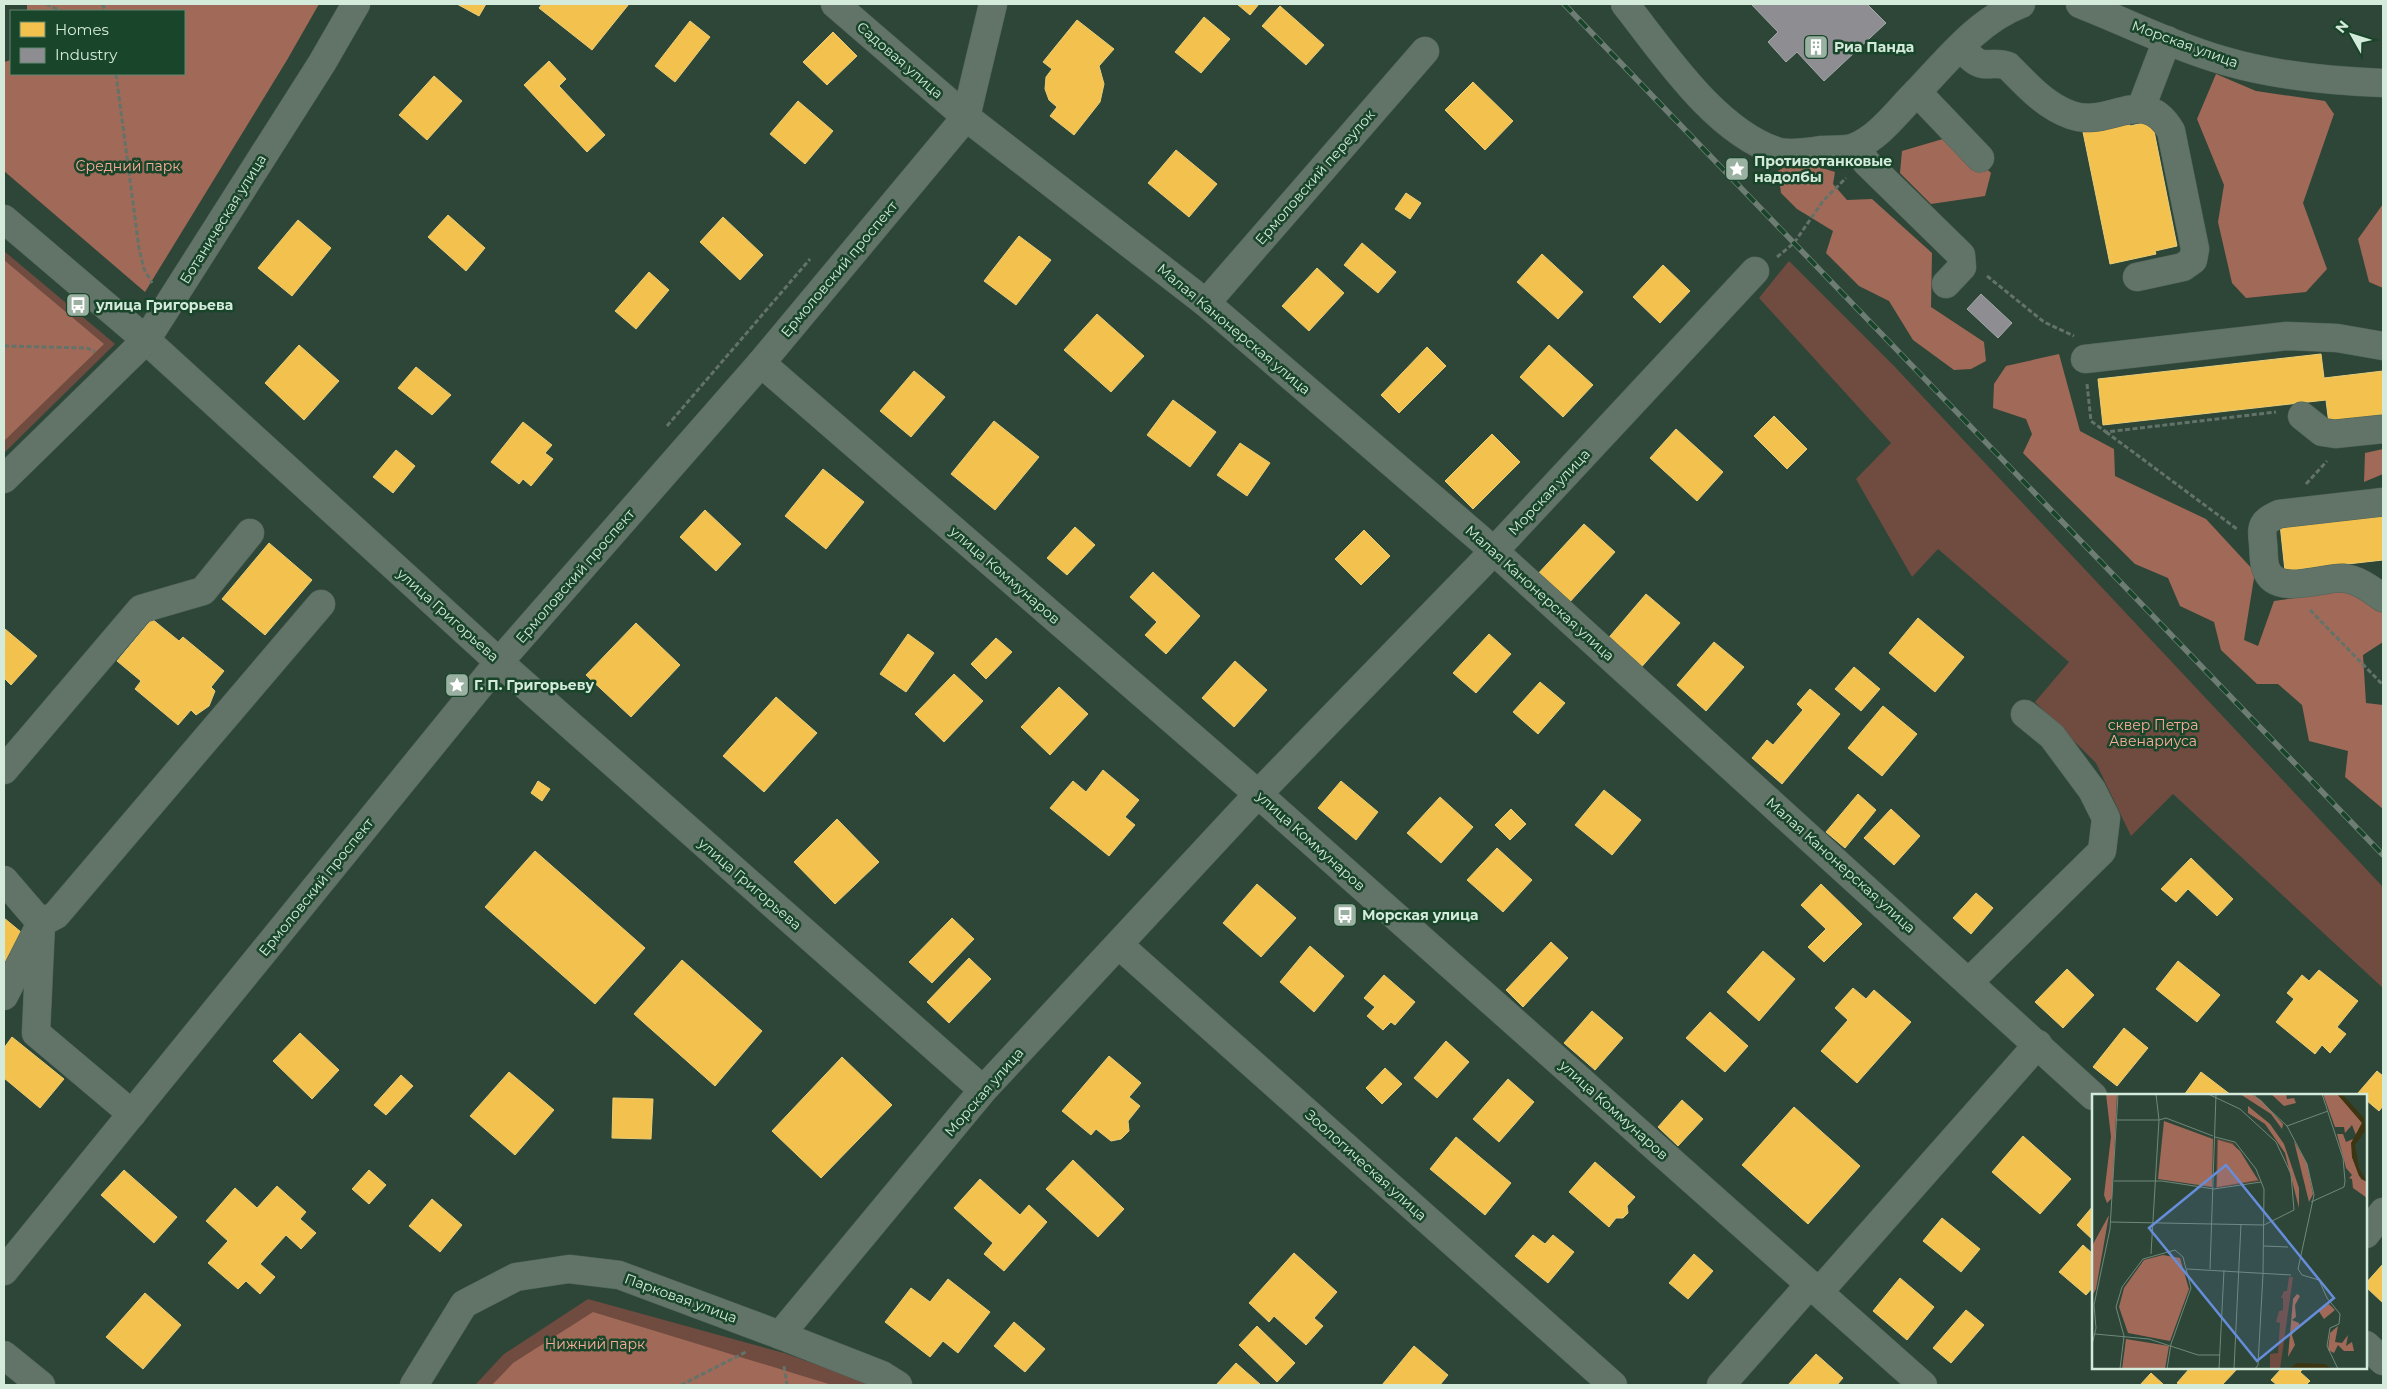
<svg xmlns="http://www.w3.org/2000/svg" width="2387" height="1389" font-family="Montserrat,sans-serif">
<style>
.green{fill:#6f4b40}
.forest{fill:#a16957}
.homes{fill:#f2c14e;stroke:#e9ce78}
.industry{fill:#8d8d92;stroke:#a2a9a8}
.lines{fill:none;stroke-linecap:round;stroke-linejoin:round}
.minor-casing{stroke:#4f6457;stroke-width:29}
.path{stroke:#637369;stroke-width:3;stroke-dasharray:5 2.5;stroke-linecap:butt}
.minor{stroke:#627368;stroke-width:28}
.rail-casing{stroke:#6e7d74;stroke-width:5.5}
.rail{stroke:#19452b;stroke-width:4;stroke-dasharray:11;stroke-linecap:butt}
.labels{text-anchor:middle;stroke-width:5;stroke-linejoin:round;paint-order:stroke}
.street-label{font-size:14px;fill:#d4ebdb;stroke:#19452b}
.poi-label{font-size:14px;font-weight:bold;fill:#d4ebdb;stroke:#19452b;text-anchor:start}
.park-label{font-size:14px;fill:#faac97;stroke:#19452b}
.inset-road{fill:none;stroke:#708879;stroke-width:1}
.view{fill:#668dd9;fill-opacity:0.15;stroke:#668dd9;stroke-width:2.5}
.inset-edge{fill:none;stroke:#d4ebdb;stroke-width:2.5}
</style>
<rect width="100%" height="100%" fill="#2e4638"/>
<g class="green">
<polygon points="4,251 115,344 4,453"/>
<polygon points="1789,261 1894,366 2383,887 2383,988 2173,794 2131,836 2096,763 2035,702 2069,662 1938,549 1912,577 1856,479 1891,443 1759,298"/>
<polygon points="588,1299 784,1353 874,1385 475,1385 504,1354"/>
</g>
<g class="forest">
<polygon points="27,4 319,4 287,60 145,292 4,171 4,62 11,60 11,74 184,74 184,11 27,11"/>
<polygon points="2216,74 2256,91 2325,101 2334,114 2303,203 2327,269 2306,292 2246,298 2232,283 2218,222 2224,185 2197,119"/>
<polygon points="1953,136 1991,173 1985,196 1931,204 1900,173 1902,151"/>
<polygon points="1796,160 1835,172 1833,184 1847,200 1872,199 1932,253 1931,307 1984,342 1986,361 1971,369 1954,370 1913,340 1889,301 1859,286 1826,253 1833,231 1797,209 1781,193 1778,171"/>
<polygon points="2383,204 2383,288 2369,282 2358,239"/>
<polygon points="4,260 104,344 4,441"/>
<polygon points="2059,354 2080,431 2114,449 2115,476 2206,519 2255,572 2244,640 2258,646 2274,601 2345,591 2383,612 2383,642 2363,655 2366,703 2383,705 2383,809 2345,777 2348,751 2309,741 2302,705 2278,684 2257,684 2221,650 2214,622 2180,606 2168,578 2135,564 2023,453 2032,434 2026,419 1993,408 1994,384 2006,366"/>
<polygon points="2383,449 2383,474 2364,482 2365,453"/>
<polygon points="593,1312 832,1385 492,1385 513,1363"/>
</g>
<g class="homes">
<polygon points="457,4 486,4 479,16"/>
<polygon points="542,4 629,4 592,50 539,8"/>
<polygon points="1237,4 1259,4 1250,15"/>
<polygon points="1280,6 1324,45 1306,65 1262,26"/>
<polygon points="1204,17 1230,39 1201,73 1175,52"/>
<polygon points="1077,20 1114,49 1099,66 1104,84 1100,102 1074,135 1050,116 1057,107 1049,100 1045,89 1046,77 1052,69 1043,62"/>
<polygon points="690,21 710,37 675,82 655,66"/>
<polygon points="833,32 857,56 827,85 803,62"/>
<polygon points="549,61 566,79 559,86 605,135 587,152 524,85"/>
<polygon points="434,76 462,101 427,140 399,115"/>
<polygon points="1473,82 1513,121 1485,150 1445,110"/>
<polygon points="798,101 833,131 805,164 770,134"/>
<polygon points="2152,121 2177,246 2155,251 2156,254 2110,264 2083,132 2129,123 2130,126"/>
<polygon points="1176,150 1217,184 1189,217 1148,183"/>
<polygon points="1406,193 1421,203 1410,219 1395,209"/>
<polygon points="448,215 485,248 466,271 428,237"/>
<polygon points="723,217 763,255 740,280 700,242"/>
<polygon points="298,220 331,248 292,296 258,268"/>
<polygon points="1019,236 1051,260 1016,305 984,281"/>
<polygon points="1362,243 1396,272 1378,293 1344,265"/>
<polygon points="1542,254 1583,292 1558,319 1517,282"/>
<polygon points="1663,265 1690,291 1660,323 1633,297"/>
<polygon points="1317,268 1344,293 1309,331 1282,306"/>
<polygon points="649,272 669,290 636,329 615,311"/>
<polygon points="1097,314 1144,356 1111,392 1064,350"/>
<polygon points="299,345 339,381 304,420 265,383"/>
<polygon points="1549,345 1593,385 1563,417 1520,377"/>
<polygon points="1427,347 1446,366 1399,413 1381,395"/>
<polygon points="2321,354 2324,378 2383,371 2383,418 2329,424 2326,400 2103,425 2098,379"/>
<polygon points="416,367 451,395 432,415 398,388"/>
<polygon points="914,371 945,397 911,437 880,411"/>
<polygon points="1173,400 1216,432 1190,467 1147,435"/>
<polygon points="1774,416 1807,449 1787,469 1754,436"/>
<polygon points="994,421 1039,457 995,510 951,474"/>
<polygon points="523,422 552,445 545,453 553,459 531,486 523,479 519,484 491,462"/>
<polygon points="1676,429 1723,472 1697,501 1650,458"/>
<polygon points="1492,434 1520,462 1473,509 1445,481"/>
<polygon points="1240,443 1270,463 1247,496 1217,475"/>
<polygon points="396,450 415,466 393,493 373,477"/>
<polygon points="823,469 864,502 826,549 785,516"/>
<polygon points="705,510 741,544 716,571 680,537"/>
<polygon points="2383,512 2383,560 2285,571 2280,524"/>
<polygon points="1584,524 1615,552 1568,604 1536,576"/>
<polygon points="1075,527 1095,545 1067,575 1047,558"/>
<polygon points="1364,530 1390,556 1361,585 1335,559"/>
<polygon points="269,543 312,580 265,635 222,599"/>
<polygon points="1153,572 1200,616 1166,654 1145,635 1157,622 1130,597"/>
<polygon points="1646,594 1680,623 1638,671 1605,642"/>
<polygon points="1918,618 1964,657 1935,692 1889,653"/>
<polygon points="152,619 179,641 183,637 224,671 211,687 215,691 209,706 196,715 191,710 178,725 135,689 141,681 117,661"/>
<polygon points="636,623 680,665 631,717 586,675"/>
<polygon points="5,629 37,656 11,685 4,678"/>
<polygon points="908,634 934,653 906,692 880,674"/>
<polygon points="1489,634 1511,654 1476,693 1453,673"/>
<polygon points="996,638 1012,652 986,679 971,664"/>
<polygon points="1714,642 1744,667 1706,711 1677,685"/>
<polygon points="1235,661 1267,690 1234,727 1202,698"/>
<polygon points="1854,667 1880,689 1861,711 1835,689"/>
<polygon points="954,674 983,701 944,742 915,714"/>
<polygon points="1540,682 1565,703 1538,734 1513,712"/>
<polygon points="1059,687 1088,714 1050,755 1021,727"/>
<polygon points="1810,689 1840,714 1782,784 1752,758 1767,740 1773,745 1803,710 1797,704"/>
<polygon points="776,697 817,733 764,792 723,756"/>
<polygon points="1883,706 1917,734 1882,776 1848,748"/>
<polygon points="1103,770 1139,800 1125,817 1135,825 1109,856 1050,808 1073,781 1086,792"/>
<polygon points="538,781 550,789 542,801 531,793"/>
<polygon points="1341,781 1378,812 1356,840 1318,808"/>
<polygon points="1604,790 1641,820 1612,855 1575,825"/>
<polygon points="1858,794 1876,810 1845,848 1826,832"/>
<polygon points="1440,797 1473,827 1441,863 1407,833"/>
<polygon points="1511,809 1526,824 1510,840 1495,825"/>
<polygon points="1891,809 1920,836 1894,865 1864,838"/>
<polygon points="837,819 879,862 835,904 794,862"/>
<polygon points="1497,848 1532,880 1503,912 1467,880"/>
<polygon points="535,851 645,948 595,1004 485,907"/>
<polygon points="2191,858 2233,899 2217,916 2188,889 2176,902 2161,889"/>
<polygon points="1257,884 1296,918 1261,957 1223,923"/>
<polygon points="1821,884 1862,924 1824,962 1808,947 1826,929 1801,905"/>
<polygon points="1976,893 1993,908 1971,934 1953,918"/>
<polygon points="4,918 27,937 4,965"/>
<polygon points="952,918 974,939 932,983 909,962"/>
<polygon points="1551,942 1568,958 1523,1007 1506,990"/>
<polygon points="1310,946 1344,976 1314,1012 1280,982"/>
<polygon points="1763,951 1795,979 1759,1021 1727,992"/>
<polygon points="969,958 991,979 949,1023 927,1002"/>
<polygon points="682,960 762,1031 715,1086 634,1014"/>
<polygon points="2178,961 2220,995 2197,1022 2156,989"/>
<polygon points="2067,969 2094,995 2063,1028 2035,1002"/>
<polygon points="2319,970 2358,1001 2337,1027 2346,1034 2330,1053 2322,1045 2315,1054 2276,1022 2294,999 2287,993 2302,975 2309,981"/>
<polygon points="1384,975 1415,1002 1395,1025 1391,1022 1383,1030 1367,1016 1375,1007 1364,998"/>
<polygon points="1853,988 1866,999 1874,990 1911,1022 1857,1083 1821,1051 1848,1020 1835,1008"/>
<polygon points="1592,1011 1623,1038 1595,1070 1564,1043"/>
<polygon points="1710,1012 1748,1046 1725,1072 1686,1038"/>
<polygon points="2124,1028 2148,1048 2117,1086 2093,1067"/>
<polygon points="300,1033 339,1070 312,1099 273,1061"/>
<polygon points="12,1037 64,1079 40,1108 4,1078 4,1048"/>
<polygon points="1446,1041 1469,1062 1437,1098 1414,1078"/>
<polygon points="1109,1056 1141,1083 1129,1097 1140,1106 1128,1121 1129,1131 1121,1139 1111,1141 1096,1129 1091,1135 1062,1111"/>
<polygon points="842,1057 892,1105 821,1178 772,1131"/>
<polygon points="1385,1068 1402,1084 1382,1104 1366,1088"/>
<polygon points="2377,1071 2383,1076 2383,1106 2379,1111 2366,1100 2366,1095 2358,1093"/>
<polygon points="509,1072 554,1110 515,1155 470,1116"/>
<polygon points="2201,1072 2231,1095 2184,1095"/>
<polygon points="401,1075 413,1086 386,1115 374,1105"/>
<polygon points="1508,1079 1534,1102 1499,1142 1473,1119"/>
<polygon points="613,1098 653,1099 651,1139 612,1138"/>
<polygon points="1682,1100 1703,1119 1678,1146 1658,1127"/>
<polygon points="1794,1107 1860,1166 1808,1224 1742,1165"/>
<polygon points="2023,1136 2071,1179 2040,1214 1992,1172"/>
<polygon points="1456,1137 1511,1183 1485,1215 1430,1169"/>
<polygon points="1073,1160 1124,1209 1098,1237 1046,1189"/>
<polygon points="1595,1162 1635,1197 1627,1206 1628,1213 1623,1218 1616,1218 1609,1227 1569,1192"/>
<polygon points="124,1170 177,1217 154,1243 101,1195"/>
<polygon points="369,1170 386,1185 369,1204 352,1189"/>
<polygon points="980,1179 1020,1215 1029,1205 1047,1222 1004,1271 984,1254 993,1243 954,1208"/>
<polygon points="277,1186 306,1212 300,1219 316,1233 301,1249 286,1235 260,1264 275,1277 260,1294 246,1281 238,1289 208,1263 228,1241 206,1221 235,1188 257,1208"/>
<polygon points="432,1199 462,1225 440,1252 409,1226"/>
<polygon points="2093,1206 2093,1240 2077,1225"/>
<polygon points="1942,1218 1980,1249 1961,1272 1923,1241"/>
<polygon points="1533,1235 1545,1244 1553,1235 1574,1252 1548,1283 1515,1256"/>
<polygon points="2083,1245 2093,1254 2093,1287 2086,1295 2059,1272"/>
<polygon points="1294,1253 1337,1292 1314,1318 1323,1326 1306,1345 1274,1316 1269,1322 1249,1303"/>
<polygon points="1694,1254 1713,1271 1688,1299 1669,1283"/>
<polygon points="2383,1264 2383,1303 2366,1287 2366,1283"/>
<polygon points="1900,1278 1934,1307 1907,1340 1873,1311"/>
<polygon points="948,1279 990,1312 958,1353 943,1341 930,1357 885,1322 911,1288 930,1302"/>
<polygon points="145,1293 181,1325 143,1369 106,1337"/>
<polygon points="1966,1310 1984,1325 1951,1363 1933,1348"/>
<polygon points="1014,1322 1045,1349 1025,1372 994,1346"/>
<polygon points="1257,1326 1295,1363 1277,1382 1239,1345"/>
<polygon points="1414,1346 1448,1375 1440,1385 1382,1385"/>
<polygon points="1816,1354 1843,1378 1837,1385 1788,1385"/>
<polygon points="1236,1363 1261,1385 1216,1385"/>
<polygon points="2190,1368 2238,1368 2222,1385 2180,1385 2177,1383"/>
<polygon points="2282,1368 2304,1368 2300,1372 2310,1381 2306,1385 2277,1385 2271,1380"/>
<polygon points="2151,1373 2164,1385 2140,1385"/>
</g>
<g class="industry">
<polygon points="1751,4 1867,4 1886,23 1824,81 1797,52 1786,62 1768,42 1778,32"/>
<polygon points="1981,294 2012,323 1998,338 1967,309"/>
</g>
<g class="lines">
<defs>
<g id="minor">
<polyline points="835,4 966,117 1206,303 1494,551 2093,1096"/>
<path d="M1625,4C1664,53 1714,130 1776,151C1788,155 1808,152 1821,150C1831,149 1846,151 1855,147C1879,137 1897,112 1915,94C1946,62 1977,21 2021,4"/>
<path d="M2080,4C2128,23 2176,47 2225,61C2276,76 2331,81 2383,83"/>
<path d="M1960,47C1967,53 1974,63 1983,64C1993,65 1998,62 2008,66C2027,85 2045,106 2071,115C2109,129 2144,84 2171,131L2195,249L2193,260L2183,267L2137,277"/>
<polyline points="1917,92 1980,158"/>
<polyline points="2141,108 2167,40"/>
<polyline points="1855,147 1867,163 1961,255 1962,267 1946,284"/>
<polyline points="4,219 146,340 499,662 983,1090"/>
<polyline points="1206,303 1425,51"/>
<polyline points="2085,359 2287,336 2337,338 2383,346"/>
<polyline points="761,363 1258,794 1923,1385"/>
<polyline points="2302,416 2322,432 2335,434 2383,429"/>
<polyline points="4,479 146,340 322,63 356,4"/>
<path d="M2383,502L2279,514C2262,522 2261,525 2263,543C2264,551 2263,562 2266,569C2276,597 2322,577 2343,578C2360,580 2370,589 2383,598"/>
<polyline points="4,770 141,609 203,591 250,533"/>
<polyline points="4,880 41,923 36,1033 132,1114"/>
<polyline points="1119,945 1613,1385"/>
<polyline points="1969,982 2102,851 2106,818 2092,790 2052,736 2025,714"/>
<polyline points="4,996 41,923 56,915 321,604"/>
<polyline points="2366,1234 2383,1212"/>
<polyline points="4,1271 499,662 761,363 966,117 993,4"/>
<polyline points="1819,1292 2038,1044"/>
<polyline points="780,1335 983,1090 1258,794 1494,551 1755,271"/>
<polyline points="2366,1345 2383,1361"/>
<polyline points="4,1355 41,1385"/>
<polyline points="414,1385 464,1304 516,1277 569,1269 619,1275 780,1335 882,1375 898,1385"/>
<polyline points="1721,1385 1810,1284"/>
</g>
</defs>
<use href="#minor" class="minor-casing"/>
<g class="path">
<polyline points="46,4 61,11"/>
<polyline points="102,4 106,11"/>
<polyline points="116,74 139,248 144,269 152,283"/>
<polyline points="1777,257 1794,243 1823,201 1846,178"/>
<polyline points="1987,276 2044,322 2074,336"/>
<polyline points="4,346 87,348 95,352"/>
<polyline points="2087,384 2091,421 2106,432 2276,412"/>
<polyline points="667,426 810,259"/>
<polyline points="2106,432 2237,529"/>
<polyline points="2306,484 2327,461"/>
<polyline points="2310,610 2383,685"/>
<polyline points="784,1366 787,1385"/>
<polyline points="681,1385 748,1351"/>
</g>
<use href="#minor" class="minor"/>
<defs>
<polyline id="rail" points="1564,4 2383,855"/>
</defs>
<use href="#rail" class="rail-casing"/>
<use href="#rail" class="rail"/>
</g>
<defs>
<symbol id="building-square" viewBox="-11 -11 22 22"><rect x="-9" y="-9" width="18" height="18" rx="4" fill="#9ab1a2" stroke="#19452b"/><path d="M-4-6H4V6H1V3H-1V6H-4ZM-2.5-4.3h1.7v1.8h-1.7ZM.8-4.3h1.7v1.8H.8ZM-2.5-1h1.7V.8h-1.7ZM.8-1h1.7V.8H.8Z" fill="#fff"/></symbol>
<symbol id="sight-square" viewBox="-11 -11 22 22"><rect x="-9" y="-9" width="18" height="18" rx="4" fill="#9ab1a2" stroke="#19452b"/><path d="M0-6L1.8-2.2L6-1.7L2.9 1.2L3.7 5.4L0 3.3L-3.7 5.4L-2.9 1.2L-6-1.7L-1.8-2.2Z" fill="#fff"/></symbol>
<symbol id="bus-square" viewBox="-11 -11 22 22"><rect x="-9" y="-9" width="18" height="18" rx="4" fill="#9ab1a2" stroke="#19452b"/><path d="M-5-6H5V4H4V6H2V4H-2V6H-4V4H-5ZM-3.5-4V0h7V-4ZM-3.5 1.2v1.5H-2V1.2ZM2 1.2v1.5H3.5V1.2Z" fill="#fff"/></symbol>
</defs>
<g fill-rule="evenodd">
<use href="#building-square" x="1802" y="33" width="28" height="28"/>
<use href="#sight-square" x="1723" y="155" width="28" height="28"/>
<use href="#bus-square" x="64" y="291" width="28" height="28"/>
<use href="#sight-square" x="443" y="671" width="28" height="28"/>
<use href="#bus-square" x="1331" y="901" width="28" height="28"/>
</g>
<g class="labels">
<g class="street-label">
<text transform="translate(2185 44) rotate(20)" y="5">Морская улица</text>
<text transform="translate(900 60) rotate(41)" y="5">Садовая улица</text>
<text transform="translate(1315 177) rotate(-49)" y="5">Ермоловский переулок</text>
<text transform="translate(223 219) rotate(-58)" y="5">Ботаническая улица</text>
<text transform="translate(839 269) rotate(-50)" y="5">Ермоловский проспект</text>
<text transform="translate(1234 329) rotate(40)" y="5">Малая Канонерская улица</text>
<text transform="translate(1549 492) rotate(-47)" y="5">Морская улица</text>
<text transform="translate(1005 575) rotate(41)" y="5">улица Коммунаров</text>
<text transform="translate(575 576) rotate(-49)" y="5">Ермоловский проспект</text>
<text transform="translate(1540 593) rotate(42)" y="5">Малая Канонерская улица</text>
<text transform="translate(448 615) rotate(42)" y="5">улица Григорьева</text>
<text transform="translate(1311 841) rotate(42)" y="5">улица Коммунаров</text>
<text transform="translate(1841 865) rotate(42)" y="5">Малая Канонерская улица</text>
<text transform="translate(750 884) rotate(41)" y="5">улица Григорьева</text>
<text transform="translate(316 887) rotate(-51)" y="5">Ермоловский проспект</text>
<text transform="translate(984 1092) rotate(-49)" y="5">Морская улица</text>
<text transform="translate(1614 1110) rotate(42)" y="5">улица Коммунаров</text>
<text transform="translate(1366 1165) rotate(42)" y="5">Зоологическая улица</text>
<text transform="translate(681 1298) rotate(20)" y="5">Парковая улица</text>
</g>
<g class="poi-label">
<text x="1834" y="52">Риа Панда</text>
<text x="1754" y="166">Противотанковые<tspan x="1754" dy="16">надолбы</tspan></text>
<text x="96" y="310">улица Григорьева</text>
<text x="474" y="690">Г. П. Григорьеву</text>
<text x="1362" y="920">Морская улица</text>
</g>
<g class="park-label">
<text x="128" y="171">Средний парк</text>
<text x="2153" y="730">сквер Петра<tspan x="2153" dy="16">Авенариуса</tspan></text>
<text x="595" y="1349">Нижний парк</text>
</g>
</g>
<g transform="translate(2092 1094)">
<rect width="275" height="275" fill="#2e4638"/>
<path d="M125,45L141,49L167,87L124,94ZM197,183H201L188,275H178V260L186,259L188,229L184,228L187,217L191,216V204H189L192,197H195Z" fill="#6f4b40"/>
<path d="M14,0H25L20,104L15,109L12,101L19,43ZM148,0H159L169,6L191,30L190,35L179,20ZM179,0H194L195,5L202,4L204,9L192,12ZM231,0H245L262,17L270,29L264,41L260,31L253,39L252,33H243ZM156,12L178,30L192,50L207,94V114L193,59L173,30L156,19ZM72,27L121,45L120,93L66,85ZM245,40H251L254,48L261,45L260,63L269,85L275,88V104L261,94L260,85L257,84L260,81L254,74ZM126,46L140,50L148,57L166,86L125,93ZM202,47L215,70L221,100L217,108ZM17,121L4,195L0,202V152ZM71,161L88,164L97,195L78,247L36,239L27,213L32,194L52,166ZM205,200L208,202L203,211L204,223L200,226L207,229L208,233L202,235L200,241L203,251L196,263L201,205ZM237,210L243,216L232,225L226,216ZM246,232L243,248L250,249L256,241L254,252L260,248L262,257H252L246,251L242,259L236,256L238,239ZM34,245L77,252L73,275H30Z" fill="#a16957"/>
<path d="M245,0H250L272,24L273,37L263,51L267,74L275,88L267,82L260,63L259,49L270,29ZM205,269L233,270L240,275H196Z" fill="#3c3512"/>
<path class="inset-road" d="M161,0L195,32L215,70L222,101L206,175L210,181L227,186L235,204L248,220L247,230L238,234L235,252L246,275M25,26H67M67,26L74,24L121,42M195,32L236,17M123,43L143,48L164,75L172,95L171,180L166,271L163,275M22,87H70L122,95L169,88M219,108L252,93L253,87L251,64L230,0M19,128L172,131L202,116L199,80L184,48L148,15L116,0M172,152L196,153M59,160L67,26L64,0M95,175L199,181M118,175L124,0M3,240L57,245L106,261H128M0,251L4,234L2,211L18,135L26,0M28,275L32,242L24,213L30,193L51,165L83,156L91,163L99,194L79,250L75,275M127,275L132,176M142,275L149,130"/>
<path class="view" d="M134,71L242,204L165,267L57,134Z"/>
<rect width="275" height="275" class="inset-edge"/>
</g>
<rect width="2387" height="1389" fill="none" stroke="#d4ebdb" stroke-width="10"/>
<rect x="10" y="10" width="175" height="65" fill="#19452b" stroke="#648771"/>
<rect x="20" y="22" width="25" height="15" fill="#f2c14e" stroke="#648771"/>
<text x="55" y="35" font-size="15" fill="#d4ebdb">Homes</text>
<rect x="20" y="48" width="25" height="15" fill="#8d8d92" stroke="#648771"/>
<text x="55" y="60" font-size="15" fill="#d4ebdb">Industry</text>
<g transform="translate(2352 35) rotate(309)" stroke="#19452b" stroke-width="4" paint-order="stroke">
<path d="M0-4L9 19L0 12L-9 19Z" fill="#d4ebdb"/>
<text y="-8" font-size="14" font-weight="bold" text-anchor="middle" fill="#d4ebdb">N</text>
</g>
</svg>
